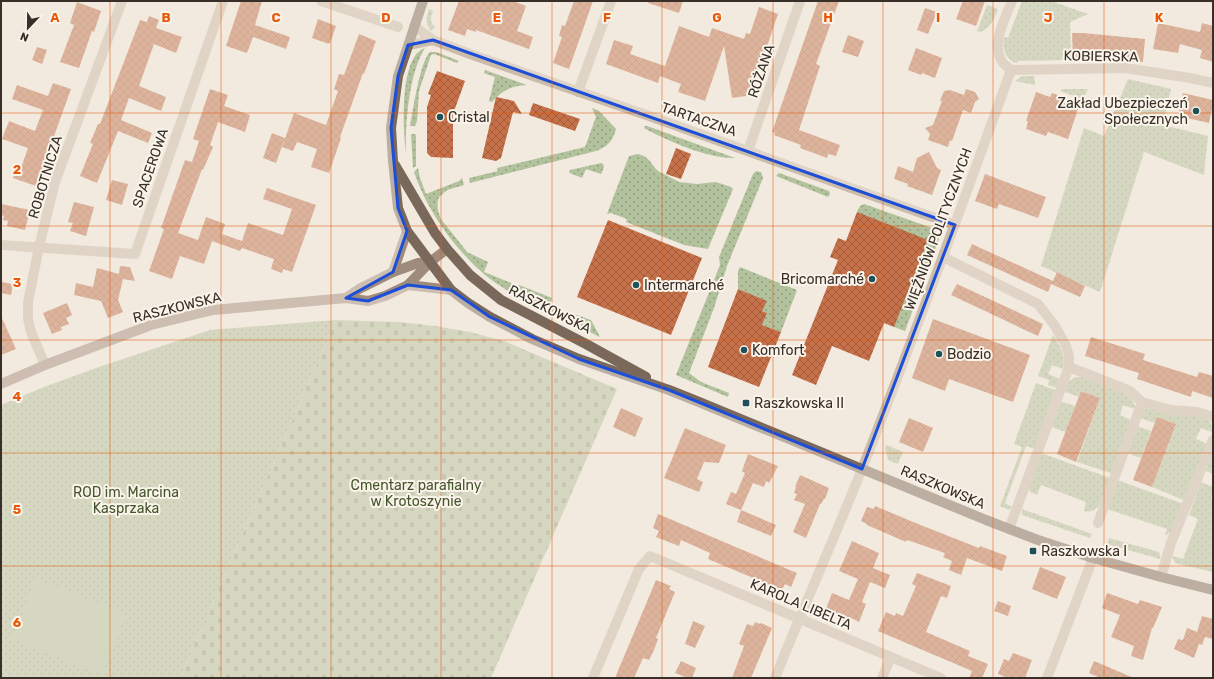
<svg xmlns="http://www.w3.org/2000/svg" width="1214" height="679" font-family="Rubik,sans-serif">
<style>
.grass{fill:url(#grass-dots)}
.cemetery{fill:url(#cemetery-stones)}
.park{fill:#b2c29d}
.building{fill:url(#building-cross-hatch)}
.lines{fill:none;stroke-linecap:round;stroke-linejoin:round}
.street{stroke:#cbbba9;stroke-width:10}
.secondary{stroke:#9f8b7b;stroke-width:10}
.primary{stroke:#7a685a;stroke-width:10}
.marked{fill:none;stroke:#1d4ed8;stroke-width:3;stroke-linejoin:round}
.grid{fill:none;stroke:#e8590c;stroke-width:1;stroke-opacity:0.55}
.poi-dot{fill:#1e515a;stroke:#faf4ea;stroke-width:1.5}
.labels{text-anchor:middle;stroke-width:4;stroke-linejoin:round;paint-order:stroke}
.street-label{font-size:14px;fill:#382f29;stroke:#faf4ea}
.poi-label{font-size:14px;fill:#382f29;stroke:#faf4ea;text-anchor:start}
.park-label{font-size:14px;fill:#44562d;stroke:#faf4ea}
.grid-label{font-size:13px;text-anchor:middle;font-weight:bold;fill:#e8590c;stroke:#faf4ea;stroke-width:4;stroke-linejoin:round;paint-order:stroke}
</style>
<defs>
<pattern id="grass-dots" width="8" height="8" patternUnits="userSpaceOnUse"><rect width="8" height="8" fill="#b2c29d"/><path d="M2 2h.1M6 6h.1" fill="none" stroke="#929e80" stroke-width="1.8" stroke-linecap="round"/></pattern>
<pattern id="cemetery-stones" width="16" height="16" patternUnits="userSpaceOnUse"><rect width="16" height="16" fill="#b2c29d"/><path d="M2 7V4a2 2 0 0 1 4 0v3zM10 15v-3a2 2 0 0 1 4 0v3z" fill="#929e80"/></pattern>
<pattern id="building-cross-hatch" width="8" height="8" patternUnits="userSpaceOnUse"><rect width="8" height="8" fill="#c67149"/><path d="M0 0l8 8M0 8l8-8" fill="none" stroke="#a25d3d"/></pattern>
</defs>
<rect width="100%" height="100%" fill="#f2eade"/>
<g class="grass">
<path d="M1022,1H1051L1088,14L1070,22L1071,60L1018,61L1017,63C1005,60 1002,48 1004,37L1008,38Z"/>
<path d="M987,5L998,9C994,19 991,28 980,32L977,31Z"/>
<path d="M429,9L433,11C431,17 429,22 435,27L431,31C425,24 426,18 429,9Z"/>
<path d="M425,48C409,73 405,123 406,152C403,130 399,56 425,48Z"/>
<path d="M430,52H436L459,61L457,63L434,54L431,55L419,91L417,121L415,126H410C413,111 420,61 430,52Z"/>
<path d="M485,70L527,85C510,86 503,90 492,102L489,101L495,77L484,73Z"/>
<polygon points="1022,76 1034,76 1035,85 1015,81"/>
<polygon points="1128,79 1171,89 1163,125 1208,136 1204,175 1144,152 1100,292 1041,266 1084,128 1104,136"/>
<polygon points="1063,89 1088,89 1083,99 1060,91"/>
<path d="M592,108L599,111L616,129C613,141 607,147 596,151L470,183L469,178L498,171L497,168L585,147L596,117Z"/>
<path d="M645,126H647L735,158C708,159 668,141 644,128Z"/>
<polygon points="411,134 415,134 416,136 416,166 413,168"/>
<polygon points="638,154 644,156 649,160 655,168 658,171 679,182 697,184 716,182 731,187 733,189 708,249 684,245 626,222 627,219 611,213 607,214 629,156"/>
<polygon points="601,163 603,164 604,167 601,174 586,169 582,178 570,173 569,172 570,170"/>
<path d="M418,168L420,178L426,194L459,181L462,178L464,185L447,190L439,197C436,205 438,212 441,219L467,252L488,262L484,272L514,284L508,291C501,286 492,281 485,275C454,248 427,211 414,172Z"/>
<polygon points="756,171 761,172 763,178 727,266 714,308 689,373 701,382 729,393 728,397 676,375 720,265 719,257 753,174"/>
<polygon points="779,173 829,191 830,194 828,197 776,176"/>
<polygon points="864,204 935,229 939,239 905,331 894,327 857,212 860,206"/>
<polygon points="740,267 797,290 781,332 762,325 767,313 762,311 766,301 738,289 738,271"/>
<polygon points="519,285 552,298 550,304 561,309 558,317 512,293"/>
<polygon points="571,313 591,320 600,337 567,321"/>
<polygon points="336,320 180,678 1,678 1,405 44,387 96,368 210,330"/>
<path d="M1053,335C1060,346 1066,356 1063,369L1052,365L1048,374L1060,379L1057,388L1048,385L1049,380L1038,376Z"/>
<path d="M1076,377H1080C1093,381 1137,391 1135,409L1123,405L1120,415L1131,420L1111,473L1077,462L1100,398L1081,391L1079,397L1063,391C1066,384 1069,380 1076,377Z"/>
<polygon points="1036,383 1055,390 1035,449 1026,446 1005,503 1012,507 1009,510 1000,506 1022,447 1014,444"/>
<polygon points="1060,401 1075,406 1066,432 1051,427"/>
<path d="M1149,407C1161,409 1201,414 1209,420C1212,423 1212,428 1212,432L1201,428L1196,439L1207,444L1186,501L1152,487L1176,424L1157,417L1155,423L1140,418L1145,409Z"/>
<polygon points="1137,426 1151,431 1141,458 1127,453"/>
<polygon points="887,445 903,452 898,464 888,460 885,448"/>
<polygon points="1213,452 1213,474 1206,471"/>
<path d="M1041,453L1110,478C1106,489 1101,516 1084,511L1086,502L1041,485L1037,495L1030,492L1029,488Z"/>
<path d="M1117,480L1184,504C1180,515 1177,532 1165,535L1167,529L1107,509Z"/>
<polygon points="1201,482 1213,487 1213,492 1211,499 1213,500 1213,572 1175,563 1172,556 1183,559 1198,519 1189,515"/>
<polygon points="1022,509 1092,534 1090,538 1022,515"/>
<polygon points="1109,538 1159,552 1161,558 1160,559 1107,544"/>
</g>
<polygon class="cemetery" points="336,320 399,322 435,326 470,332 504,341 617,389 491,678 180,678"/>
<polygon class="park" points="36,578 126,614 102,675 12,639"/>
<g class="building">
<polygon points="241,1 262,1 255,25 290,37 286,49 253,37 247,53 226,46"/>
<polygon points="459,1 513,1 526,6 517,31 533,37 529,49 476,30 476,32 467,29 465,36 448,30"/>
<polygon points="574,1 593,1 569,69 553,63 562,37 559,36 562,25 565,26"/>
<polygon points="649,1 683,1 679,13 648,3"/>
<polygon points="818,1 839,1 816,64 820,66 799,130 840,145 836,156 828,154 827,158 800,148 801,145 774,135 775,133 772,132"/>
<polygon points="963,1 985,1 976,26 956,19"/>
<polygon points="77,2 101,11 94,32 92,31 79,68 60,62 74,25 70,23"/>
<polygon points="759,7 778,14 761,64 753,90 753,95 732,98 724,46 705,101 678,92 681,84 660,76 658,83 606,64 614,40 633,46 630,54 665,66 679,26 709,37 712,28 744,39 746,33 750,34"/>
<polygon points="925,8 937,12 928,34 917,30"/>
<polygon points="149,16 159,20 156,28 182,37 176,53 154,44 139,86 166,97 161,111 129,98 121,120 152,133 148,143 118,131 97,183 80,176 93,144 90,143 98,124 100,124 140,20 147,22"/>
<polygon points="318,19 336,26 330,43 329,43 329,44 312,38"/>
<polygon points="1158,23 1200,32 1202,23 1213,26 1213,62 1200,58 1202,50 1180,44 1178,53 1153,49"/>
<polygon points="1072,33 1083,33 1145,39 1143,62 1107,59 1073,59"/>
<polygon points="359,34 376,41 364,74 363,73 340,137 341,138 329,173 311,167 317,149 297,142 293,151 282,147 294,113 326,125 338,91 334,89 339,74 344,75"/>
<polygon points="848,35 864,41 858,57 842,52"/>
<polygon points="37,47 47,50 42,64 32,60"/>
<polygon points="916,48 942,58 935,78 922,73 921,75 908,70"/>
<polygon points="437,71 465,81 453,114 453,158 431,157 427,153 427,107 431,95 428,94"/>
<polygon points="53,83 71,89 36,186 13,178 16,167 21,168 28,148 2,139 9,121 35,131 43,110 12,99 17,85 48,96"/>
<polygon points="210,89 228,95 224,106 250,115 245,132 218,122 210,145 213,147 203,170 202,169 178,233 198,240 206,217 225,224 222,234 242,241 248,223 283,235 292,209 263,199 267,188 316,205 292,272 283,269 282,273 271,269 274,259 242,248 240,251 212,241 204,264 180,256 172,279 149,271 164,229 161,228 185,160 192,162 199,141 193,139"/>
<polygon points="966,89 975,92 979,99 975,102 971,113 963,110 952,141 950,140 948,147 928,140 930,134 925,128 933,125 942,101 940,101 944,91 950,90 964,95"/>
<polygon points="1036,92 1050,97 1052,93 1080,103 1068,139 1048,132 1046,136 1026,129 1028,121 1026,121"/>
<polygon points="1183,93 1213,100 1213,105 1209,123 1178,116"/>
<polygon points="496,97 514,101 522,114 513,112 501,158 496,161 482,158"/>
<polygon points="533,103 580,119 575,131 529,115"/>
<polygon points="272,133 285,138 276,163 263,158"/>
<polygon points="676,148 691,154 681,179 666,174"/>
<polygon points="929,152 937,168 941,170 932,195 907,186 908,184 894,179 898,166 913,172 917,158"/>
<polygon points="985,174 1046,197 1038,218 999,204 997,209 975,201"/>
<polygon points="112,180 128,184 122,205 106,200"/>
<polygon points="74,202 94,207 86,236 70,231 73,223 68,222"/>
<polygon points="1,204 30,210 25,230 7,226 8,221 3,220 4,216 1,215"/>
<polygon points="857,212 928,240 894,327 884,323 869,361 832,346 816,385 792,375 838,260 830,257 838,238 846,241"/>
<polygon points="608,220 702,258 671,335 577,297"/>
<polygon points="972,244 1053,281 1057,272 1085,286 1080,297 1051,284 1048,292 967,255"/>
<polygon points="120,266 130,267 135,281 123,279 118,300 123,312 108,318 101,301 74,295 76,283 93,287 97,268 119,274"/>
<polygon points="1,282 13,284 11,295 1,293"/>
<polygon points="957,284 1043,324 1038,336 951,295"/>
<polygon points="738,289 767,301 762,311 767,313 762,325 781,332 759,387 708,367"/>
<polygon points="67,303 72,315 66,318 69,324 61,327 62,330 52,334 43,313"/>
<polygon points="1,316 16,349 1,355"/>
<polygon points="933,319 1030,355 1013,402 949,379 945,391 912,378"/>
<polygon points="1091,337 1145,354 1143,360 1197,377 1199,372 1213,376 1213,398 1192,391 1191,397 1137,379 1139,373 1085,356"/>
<polygon points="1081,391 1100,398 1076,462 1057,454"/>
<polygon points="621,408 643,418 635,437 613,427"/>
<polygon points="1157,417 1176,424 1152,487 1133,480"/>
<polygon points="909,418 933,428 923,452 899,442"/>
<polygon points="685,428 726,445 719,463 704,462 697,479 703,482 699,492 664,478"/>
<polygon points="748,454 778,466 769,483 766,481 764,487 753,483 741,510 726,504 731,492 736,494 745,473 742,471"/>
<polygon points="800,475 829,488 825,499 824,499 821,504 820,504 806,538 793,532 805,504 794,500 797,494 794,493 796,487 795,487"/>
<polygon points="875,506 918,524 979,548 980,546 1007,556 1002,571 967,558 961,575 949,570 952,561 943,557 945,553 907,540 906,542 867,525 867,524 861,521 867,507 874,509"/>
<polygon points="741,510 776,525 771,536 737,522"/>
<polygon points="658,514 797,573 791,587 785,584 782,590 708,559 710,553 681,540 679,546 656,537 659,531 653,528"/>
<polygon points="852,541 879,553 873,568 890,575 885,588 870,582 862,602 866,604 859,622 851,618 850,619 826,609 832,593 849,600 858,579 839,571"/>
<polygon points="1040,567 1066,577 1057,599 1032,589"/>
<polygon points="917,573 951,586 947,598 941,596 926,632 970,651 968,656 988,664 982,678 969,678 972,671 878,631 886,612 895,616 896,613 903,616 916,586 912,584"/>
<polygon points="656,580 671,586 669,589 675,592 656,638 658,639 654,650 649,660 643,658 634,678 615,678"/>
<polygon points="1107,593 1138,604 1140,600 1162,607 1153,628 1152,628 1143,660 1131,656 1134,646 1111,637 1120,615 1102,608"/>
<polygon points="998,601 1011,606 1008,616 994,611"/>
<polygon points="1202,616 1213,619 1213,639 1205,637 1202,645 1199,644 1194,658 1174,649 1178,639 1183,640 1187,628 1197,632"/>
<polygon points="693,621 705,626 695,648 685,644"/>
<polygon points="755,622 760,624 761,623 772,628 751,678 732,678 744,646 739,644 747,624 753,626"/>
<polygon points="1013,653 1032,660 1025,678 1008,678 998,674 1004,659 1009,661"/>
<polygon points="681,661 696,668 692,678 688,678 675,673"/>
<polygon points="1094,661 1134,678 1100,678 1089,673"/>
</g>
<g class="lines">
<g class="street">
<polyline points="321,1 398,27"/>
<polyline points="414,26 433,40 470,54 652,117 955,225"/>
<polyline points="408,45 433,40"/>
<polyline points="1011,70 1125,68 1190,78 1213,83"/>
<path d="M1011,70C1009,68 1006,66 1004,64C989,47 1005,19 1012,1"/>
<polyline points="578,92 611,1"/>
<polyline points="748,151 800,1"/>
<polyline points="1,245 135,254 223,1"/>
<polyline points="943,257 1038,304 1055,326 1066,346 1069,356 1069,367 1123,388 1130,391 1142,402 1171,410 1197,412 1213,417"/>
<polyline points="45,365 31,332 28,319 28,302 39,247 55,182 122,1"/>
<polyline points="1098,523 1142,402"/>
<polyline points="1009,529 1069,367"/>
<polyline points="1161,577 1171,543 1213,440"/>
<polyline points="593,678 639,569 650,556 941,678"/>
<path d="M775,678C803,608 834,539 862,469C914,337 963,203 1011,70"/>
<polyline points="882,678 891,657"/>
<polyline points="1047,678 1093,558"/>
</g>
<g class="secondary">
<polyline points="393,272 407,231"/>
<polyline points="408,285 451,290"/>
<polyline points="346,298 359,289 393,272 418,263 430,262"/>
<polyline points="1,384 45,365 151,325 213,310 346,298 368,301 385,296 408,285 430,262 447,249"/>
</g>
<g class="primary">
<polyline points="423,1 398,76 391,128 393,161 398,208 407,231 413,239 451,290 468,303 490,317 532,339 579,359 669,390 694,400 986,520 1038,540 1093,558 1161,577 1213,590"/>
<polyline points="395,165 435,233 447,249 470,275 501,300 586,344 646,377"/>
</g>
</g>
<path d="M0 0H1214V679H0ZM433,40L955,225L862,469L669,390L579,359L490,317L451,290L408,285L368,301L346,298L393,272L407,231L398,208L391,128L398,76L408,45Z" fill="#f2eade" fill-opacity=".55" fill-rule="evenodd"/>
<path class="marked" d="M433,40L955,225L862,469L669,390L579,359L490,317L451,290L408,285L368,301L346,298L393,272L407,231L398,208L391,128L398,76L408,45Z"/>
<path class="grid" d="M110,1V678M221,1V678M331,1V678M441,1V678M552,1V678M662,1V678M773,1V678M883,1V678M993,1V678M1104,1V678M1,113H1213M1,226H1213M1,340H1213M1,453H1213M1,566H1213"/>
<g class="poi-dot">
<circle cx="1196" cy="111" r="4"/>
<circle cx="440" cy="117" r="4"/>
<circle cx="872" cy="279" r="4"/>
<circle cx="636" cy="285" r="4"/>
<circle cx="744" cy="350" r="4"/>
<circle cx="939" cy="354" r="4"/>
<rect x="742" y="399" width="8" height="8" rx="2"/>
<rect x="1029" y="547" width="8" height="8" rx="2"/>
</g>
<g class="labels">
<g class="street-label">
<text transform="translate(1101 56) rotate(1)" y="5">KOBIERSKA</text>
<text transform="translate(761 71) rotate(-71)" y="5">RÓŻANA</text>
<text transform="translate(699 119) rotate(19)" y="5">TARTACZNA</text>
<text transform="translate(150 168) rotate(-71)" y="5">SPACEROWA</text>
<text transform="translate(45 177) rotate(-73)" y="5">ROBOTNICZA</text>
<text transform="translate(938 229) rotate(-70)" y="5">WIĘŹNIÓW POLITYCZNYCH</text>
<text transform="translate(177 307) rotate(-14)" y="5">RASZKOWSKA</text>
<text transform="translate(550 309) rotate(27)" y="5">RASZKOWSKA</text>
<text transform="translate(943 487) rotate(23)" y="5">RASZKOWSKA</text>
<text transform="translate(801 604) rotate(23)" y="5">KAROLA LIBELTA</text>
</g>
<g class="poi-label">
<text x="1188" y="108" text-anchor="end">Zakład Ubezpieczeń<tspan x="1188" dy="16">Społecznych</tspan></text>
<text x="448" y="122">Cristal</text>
<text x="864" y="284" text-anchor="end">Bricomarché</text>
<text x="644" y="290">Intermarché</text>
<text x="752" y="355">Komfort</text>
<text x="947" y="359">Bodzio</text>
<text x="754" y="408">Raszkowska II</text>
<text x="1041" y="556">Raszkowska I</text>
</g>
<g class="park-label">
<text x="416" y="490">Cmentarz parafialny<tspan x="416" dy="16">w Krotoszynie</tspan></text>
<text x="126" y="497">ROD im. Marcina<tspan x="126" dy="16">Kasprzaka</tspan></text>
</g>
</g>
<g class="grid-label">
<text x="55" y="22">A</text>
<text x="166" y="22">B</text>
<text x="276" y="22">C</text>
<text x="386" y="22">D</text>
<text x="497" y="22">E</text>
<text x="607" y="22">F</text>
<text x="717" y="22">G</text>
<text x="828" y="22">H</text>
<text x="938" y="22">I</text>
<text x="1048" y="22">J</text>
<text x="1159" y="22">K</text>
<text x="17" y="174">2</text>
<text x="17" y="287">3</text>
<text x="17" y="401">4</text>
<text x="17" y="514">5</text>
<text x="17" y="627">6</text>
</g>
<rect width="1214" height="679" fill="none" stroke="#382f29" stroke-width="4"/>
<g transform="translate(28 28) rotate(202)" stroke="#faf4ea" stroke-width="3" paint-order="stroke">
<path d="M0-3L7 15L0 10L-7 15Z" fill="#382f29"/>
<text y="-6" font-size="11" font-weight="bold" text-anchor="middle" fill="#382f29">N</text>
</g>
</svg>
